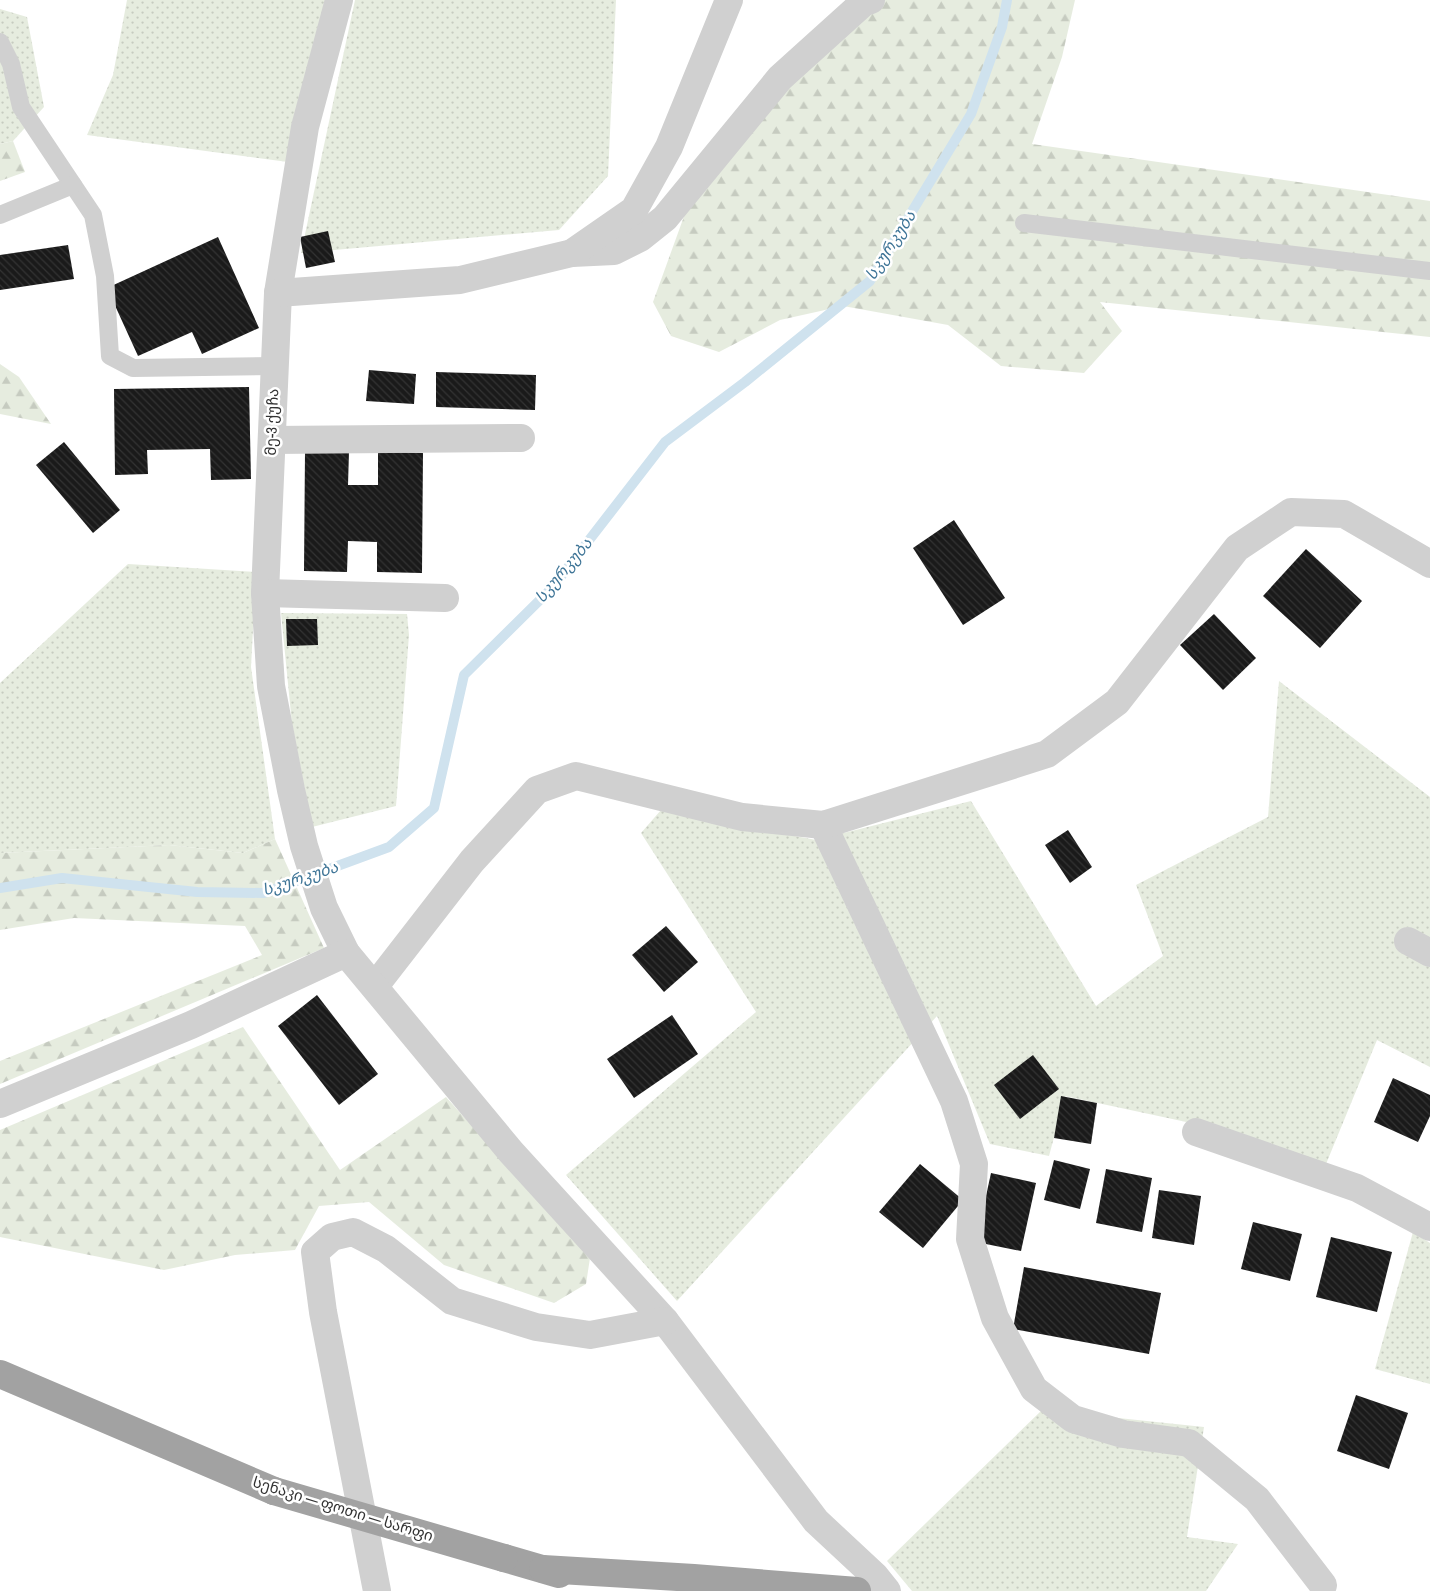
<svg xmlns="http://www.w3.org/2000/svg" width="1430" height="1591" font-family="'Archivo Narrow','Noto Sans Georgian',sans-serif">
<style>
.grass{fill:url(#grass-dots)}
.forest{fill:url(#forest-firs)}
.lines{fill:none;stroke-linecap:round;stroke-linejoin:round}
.stream{stroke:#cfe2ee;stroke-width:10}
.building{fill:url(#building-back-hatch)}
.service{stroke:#d0d0d0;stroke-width:18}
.minor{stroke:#d0d0d0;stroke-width:28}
.trunk{stroke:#a2a2a2;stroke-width:28}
.trunk-bridge{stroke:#a2a2a2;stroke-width:28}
.labels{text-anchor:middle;stroke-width:5;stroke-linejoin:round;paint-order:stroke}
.street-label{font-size:15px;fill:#333;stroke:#fff}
.water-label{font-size:16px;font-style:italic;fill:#3f7597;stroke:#fff}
</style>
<defs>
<pattern id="grass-dots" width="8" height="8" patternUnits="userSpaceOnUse" patternTransform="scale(1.25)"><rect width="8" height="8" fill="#e6ecdf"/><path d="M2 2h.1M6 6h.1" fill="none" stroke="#c6cbc0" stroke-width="1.8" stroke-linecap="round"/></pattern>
<pattern id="forest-firs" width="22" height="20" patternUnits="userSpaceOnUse" patternTransform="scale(1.25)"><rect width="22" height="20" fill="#e6ecdf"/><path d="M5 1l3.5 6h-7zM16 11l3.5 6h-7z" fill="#c6cbc0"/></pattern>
<pattern id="building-back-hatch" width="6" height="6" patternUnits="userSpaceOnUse" patternTransform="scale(1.25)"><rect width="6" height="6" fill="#1a1a1a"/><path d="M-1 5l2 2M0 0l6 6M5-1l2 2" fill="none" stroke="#333"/></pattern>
</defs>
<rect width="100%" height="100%" fill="#fff"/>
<g class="grass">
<polygon points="127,0 325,0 288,162 87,135 113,75"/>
<polygon points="355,0 616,0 608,176 559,230 301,253"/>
<polygon points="0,9 27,17 44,107 13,141 0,144"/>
<polygon points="128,564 256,572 251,667 275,839 243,853 169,845 0,853 0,683"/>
<polygon points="281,613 407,614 409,635 396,806 312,827 292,724"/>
<polygon points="1279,681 1430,797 1430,1067 1377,1040 1326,1164 1233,1132 1065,1096 1049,1156 990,1144 937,1016 677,1301 566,1175 756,1012 641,833 661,810 816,840 971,801 1096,1006 1163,956 1136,885 1268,817"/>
<polygon points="1413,1232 1430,1243 1430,1384 1375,1369"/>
<polygon points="1042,1410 1204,1427 1187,1537 1238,1544 1206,1591 912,1591 887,1561"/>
</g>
<g class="forest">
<polygon points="854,0 1075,0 1062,57 1032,144 1430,201 1430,337 1100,302 1122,331 1084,373 1001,366 948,325 843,306 780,320 719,352 671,336 653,302 691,197"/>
<polygon points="13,141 25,172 0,181 0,144"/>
<polygon points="0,364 19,377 51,424 0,414"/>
<polygon points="275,839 324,948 0,1084 0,1061 262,955 245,926 74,918 0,930 0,853 169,845 243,853"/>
<polygon points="243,1027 340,1170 446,1097 590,1258 586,1284 554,1303 444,1265 369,1202 319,1206 295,1250 235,1255 164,1270 0,1237 0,1130"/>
</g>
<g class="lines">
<polyline class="stream" points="0,888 62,878 197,892 264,893 389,847 434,808 464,675 552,588 665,442 745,382 870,281 971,114 1002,27 1007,0"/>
</g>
<g class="building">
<polygon points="328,231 335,262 306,268 300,237"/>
<polygon points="218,237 259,328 202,354 192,332 138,356 107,288"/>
<polygon points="68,245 74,279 0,290 0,255"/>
<polygon points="369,370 416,374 414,404 366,401"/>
<polygon points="436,372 536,375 535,410 436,407"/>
<polygon points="249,387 251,479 211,480 210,449 147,450 148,474 115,475 114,389"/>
<polygon points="64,442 120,510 93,533 36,465"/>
<polygon points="305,452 349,452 348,485 378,485 378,452 423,453 422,573 377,572 377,542 348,541 347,572 304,571"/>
<polygon points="954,520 1005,598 963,625 913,548"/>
<polygon points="1306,549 1362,601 1320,648 1263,596"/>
<polygon points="1214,614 1256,658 1223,690 1180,645"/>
<polygon points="286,619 317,619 318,645 287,646"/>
<polygon points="1068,830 1092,867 1070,883 1045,845"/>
<polygon points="666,926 698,962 664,992 632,955"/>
<polygon points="317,995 378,1074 339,1105 278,1026"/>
<polygon points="672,1015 698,1054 634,1098 607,1059"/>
<polygon points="1033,1055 1059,1089 1020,1119 994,1085"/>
<polygon points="1393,1078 1430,1095 1430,1116 1418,1142 1374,1122"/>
<polygon points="1061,1096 1097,1103 1091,1144 1054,1138"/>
<polygon points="1054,1160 1090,1169 1080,1209 1044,1200"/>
<polygon points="920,1164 963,1200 923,1248 879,1212"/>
<polygon points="1106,1169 1152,1178 1142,1232 1096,1223"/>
<polygon points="991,1173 1036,1183 1021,1251 976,1242"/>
<polygon points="1159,1190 1201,1196 1194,1245 1152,1238"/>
<polygon points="1253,1222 1302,1234 1290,1281 1241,1269"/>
<polygon points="1331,1237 1392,1252 1377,1312 1316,1297"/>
<polygon points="1024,1267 1161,1293 1149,1354 1013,1329"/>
<polygon points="1356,1395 1408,1413 1389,1469 1337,1451"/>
</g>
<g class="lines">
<g class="service">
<polyline points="0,42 11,64 21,107 93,215 105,276 110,356 133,368 275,366"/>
<polyline points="0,215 73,185"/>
<polyline points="1024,223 1430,271"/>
</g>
<g class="minor">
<polyline points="339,0 305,127 278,293 265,593 271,686 291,790 304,846 324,908 346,953"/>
<polyline points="572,253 614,251 640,238 665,218 780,78 863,3 871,0"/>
<polyline points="278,293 460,280 572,253 634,210 669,147 729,0"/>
<polyline points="272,440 521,438"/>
<polyline points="265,593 445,598"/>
<polyline points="823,825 954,1101 974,1164 970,1239 995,1318 1034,1389 1073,1419 1123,1434 1189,1443 1257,1499 1323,1585"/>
<polyline points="1408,941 1430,953"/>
<polyline points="375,986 472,861 537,790 576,776 742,817 823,825 1047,754 1117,702 1237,548 1291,512 1344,514 1430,564"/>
<polyline points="0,1104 191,1025 346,953 511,1152 665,1321 816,1521 875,1576 887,1591"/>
<polyline points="1196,1132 1357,1188 1430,1227"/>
<polyline points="377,1591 323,1312 315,1252 332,1237 353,1232 386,1249 452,1301 536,1327 590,1335 665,1321"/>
</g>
<g class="trunk">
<polyline points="0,1374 274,1491"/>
<polyline points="504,1558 559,1574"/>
<polyline points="543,1569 694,1578 857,1591"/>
</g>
<polyline class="trunk-bridge" points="274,1491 504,1558"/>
</g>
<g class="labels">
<g class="street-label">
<text transform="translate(272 422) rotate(-88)" y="5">მე-3 ქუჩა</text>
<text transform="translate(343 1509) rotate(17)" y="5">სენაკი — ფოთი — სარფი</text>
</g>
<g class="water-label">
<text transform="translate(890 245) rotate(-57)" y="6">სკურკუბა</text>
<text transform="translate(563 570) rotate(-50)" y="6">სკურკუბა</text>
<text transform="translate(300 878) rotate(-18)" y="6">სკურკუბა</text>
</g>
</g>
</svg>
